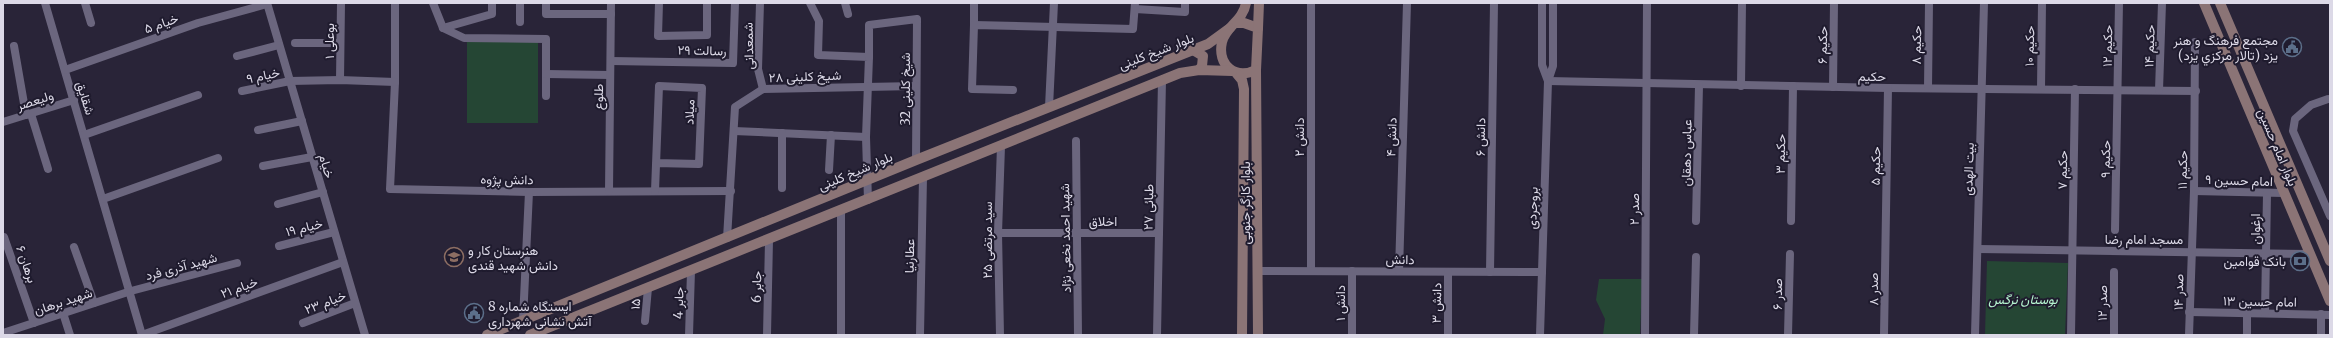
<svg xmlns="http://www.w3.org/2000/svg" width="2333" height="338" font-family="Merriweather,Vazirmatn,serif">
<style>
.green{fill:#254634}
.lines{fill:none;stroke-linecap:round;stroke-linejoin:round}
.street{stroke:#6b667e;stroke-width:8}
.secondary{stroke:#8b7476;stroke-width:10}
.labels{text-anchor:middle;stroke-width:4;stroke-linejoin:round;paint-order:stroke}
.street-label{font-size:13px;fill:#dcd9e7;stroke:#1f1b2e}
.poi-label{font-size:13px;fill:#dcd9e7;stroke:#1f1b2e;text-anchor:end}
.park-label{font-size:13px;font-style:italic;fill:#b6f5d0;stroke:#1f1b2e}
</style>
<rect width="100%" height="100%" fill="#292438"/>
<g class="green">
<rect x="467" y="42" width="71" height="81"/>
<polygon points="1987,261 2068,263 2065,335 1985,335"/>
<polygon points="1599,279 1642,279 1640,335 1603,335 1605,319 1596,300"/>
</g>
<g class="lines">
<g class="street">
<polyline points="45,3 142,335"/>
<polyline points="85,3 91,23"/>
<polyline points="267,3 365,335"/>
<polyline points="395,3 395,82 390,189 529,192 731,191"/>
<polyline points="433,3 443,28 492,14 492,3"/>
<polyline points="546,3 546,14 611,14"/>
<polyline points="659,3 658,36 707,35 707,3"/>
<polyline points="760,3 758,69 763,89"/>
<polyline points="810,3 819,21 818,55 869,57 866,137 868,200"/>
<polyline points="845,3 848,14"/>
<polyline points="974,3 974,25"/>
<polyline points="1542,3 1542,65 1548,81"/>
<polyline points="1135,9 1185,12 1185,3"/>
<polyline points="520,22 520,3"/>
<polyline points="443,28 464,38 546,39 546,96"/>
<polyline points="295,43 340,43"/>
<polyline points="14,46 26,115"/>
<polyline points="237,56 279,45"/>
<polyline points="869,57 869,25 917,19 916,160"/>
<polyline points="611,61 733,63 735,3"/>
<polyline points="65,70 198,23 267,4"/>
<polyline points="546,74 610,75"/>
<polyline points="340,80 341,3"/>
<polyline points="1548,81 1888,88 2196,91"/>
<polyline points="1741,86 1742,3"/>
<polyline points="1833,87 1834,3"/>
<polyline points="1928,88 1929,3"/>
<polyline points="2041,89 2042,3"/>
<polyline points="1013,90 972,89 974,25 1133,29 1135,3"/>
<polyline points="2159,90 2162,3"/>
<polyline points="242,91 290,81 340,80 395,82"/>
<polyline points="2328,99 2311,105 2295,119 2293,131 2330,216"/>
<polyline points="1049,107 1054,3"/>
<polyline points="31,114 48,169"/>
<polyline points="3,122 74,100"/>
<polyline points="258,130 302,121"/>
<polyline points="734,131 866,137"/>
<polyline points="84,135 198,95"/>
<polyline points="1076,141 1078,335"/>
<polyline points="263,166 312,157"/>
<polyline points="829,170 831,135"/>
<polyline points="782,188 782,133"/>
<polyline points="609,191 611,3"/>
<polyline points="655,191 659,86 702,88 699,164 656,163"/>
<polyline points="2194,191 2283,193"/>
<polyline points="103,199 218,158"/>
<polyline points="278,204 323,192"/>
<polyline points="1696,221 1699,85"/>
<polyline points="1791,221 1793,86"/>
<polyline points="2115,230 2119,3"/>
<polyline points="998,233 1159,233"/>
<polyline points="4,237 34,323"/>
<polyline points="727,238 735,107 763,89 916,86"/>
<polyline points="279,246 334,232"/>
<polyline points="74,247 94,303"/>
<polyline points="1978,249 2310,254"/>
<polyline points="1311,270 1311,3"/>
<polyline points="1258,271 1542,272"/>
<polyline points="1399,271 1407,3"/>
<polyline points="1490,272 1494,3"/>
<polyline points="2189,312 2330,315"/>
<polyline points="63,313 70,335"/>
<polyline points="2265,313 2267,193"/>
<polyline points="2321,314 2321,335"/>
<polyline points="523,320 529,192"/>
<polyline points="645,321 648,288"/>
<polyline points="303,323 355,303"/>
<polyline points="3,333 131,291 237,263"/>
<polyline points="142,335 343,262"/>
<polyline points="689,335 691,271"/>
<polyline points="767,335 769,240"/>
<polyline points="841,335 841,210"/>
<polyline points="920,335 923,177"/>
<polyline points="1000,335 998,233 1001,146"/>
<polyline points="1157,335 1162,80"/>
<polyline points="1352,335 1352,271"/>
<polyline points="1448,335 1448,272"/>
<polyline points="1540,335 1548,81 1553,66 1553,3"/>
<polyline points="1645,335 1647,3"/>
<polyline points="1694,335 1696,257"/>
<polyline points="1788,335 1790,254"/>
<polyline points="1884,335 1888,88"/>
<polyline points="1975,335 1984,3"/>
<polyline points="2071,335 2075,89"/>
<polyline points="2114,335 2114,272"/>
<polyline points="2189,335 2194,191 2195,42"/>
<polyline points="2247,335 2247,312"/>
</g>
<g class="secondary">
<polyline points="2204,3 2330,301"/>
<polyline points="2220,3 2330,261"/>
<path d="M1237,23H1244L1258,28L1256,70C1235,80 1217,65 1222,42C1226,26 1243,21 1246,3"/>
<polyline points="1258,28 1259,3"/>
<polyline points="1193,50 1203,56 1202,66 1199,70"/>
<polyline points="1256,70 1258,335"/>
<polyline points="1237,74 1242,80 1244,89 1242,335"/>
<polyline points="487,335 916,160 1208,44 1230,28"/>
<polyline points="530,335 1180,73 1199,70 1232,71"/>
</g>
</g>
<defs>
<symbol id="civic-ring" viewBox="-11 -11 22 22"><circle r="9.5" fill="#1f1b2e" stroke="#5c6f8a" stroke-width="1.5"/><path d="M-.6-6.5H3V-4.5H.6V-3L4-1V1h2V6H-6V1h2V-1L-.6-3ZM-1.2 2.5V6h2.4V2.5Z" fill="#5c6f8a"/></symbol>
<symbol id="school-ring" viewBox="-11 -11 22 22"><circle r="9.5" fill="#1f1b2e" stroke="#8d6e63" stroke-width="1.5"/><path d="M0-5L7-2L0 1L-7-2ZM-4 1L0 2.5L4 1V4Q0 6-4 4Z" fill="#8d6e63"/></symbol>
<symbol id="bank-ring" viewBox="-11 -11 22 22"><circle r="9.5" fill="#1f1b2e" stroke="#5c6f8a" stroke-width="1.5"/><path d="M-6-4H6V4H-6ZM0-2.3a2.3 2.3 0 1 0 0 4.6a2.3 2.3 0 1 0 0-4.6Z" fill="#5c6f8a"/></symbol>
</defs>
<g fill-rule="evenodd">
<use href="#civic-ring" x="2281" y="36" width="22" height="22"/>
<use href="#school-ring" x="443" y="246" width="22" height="22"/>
<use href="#bank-ring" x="2289" y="250" width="22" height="22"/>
<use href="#civic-ring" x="463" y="302" width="22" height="22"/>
</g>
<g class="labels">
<g class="street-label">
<text transform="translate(161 23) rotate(-19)" y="5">خیام ۵</text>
<text transform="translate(329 41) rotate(-90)" y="5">۱ بوعلی</text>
<text transform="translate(1822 45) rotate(-89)" y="5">حکیم ۶</text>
<text transform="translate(1916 45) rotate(-89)" y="5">حکیم ۸</text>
<text transform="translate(748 46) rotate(-91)" y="5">شمعدانی</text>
<text transform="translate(2029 46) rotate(-89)" y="5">حکیم ۱۰</text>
<text transform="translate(2107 46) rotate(-89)" y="5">حکیم ۱۲</text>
<text transform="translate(2149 46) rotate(-88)" y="5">حکیم ۱۴</text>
<text transform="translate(702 50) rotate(1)" y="5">رسالت ۲۹</text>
<text transform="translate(1156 51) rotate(-21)" y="5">بلوار شیخ کلینی</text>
<text transform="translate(263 75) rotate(-12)" y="5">خیام ۹</text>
<text transform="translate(805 76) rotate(-2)" y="5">شیخ کلینی ۲۸</text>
<text transform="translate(1872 76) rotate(1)" y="5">حکیم</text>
<text transform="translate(905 89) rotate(-90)" y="5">شیخ کلینی 32</text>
<text transform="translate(598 97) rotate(-89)" y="5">طلوع</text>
<text transform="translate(86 98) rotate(73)" y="5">شقایق</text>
<text transform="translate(35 100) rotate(-18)" y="5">ولیعصر</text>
<text transform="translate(689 112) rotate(-88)" y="5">میلاد</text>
<text transform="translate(1299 137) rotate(-90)" y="5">دانش ۲</text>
<text transform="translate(1391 137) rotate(-88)" y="5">دانش ۴</text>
<text transform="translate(1480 137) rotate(-89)" y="5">دانش ۶</text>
<text transform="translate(2278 147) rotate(67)" y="5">بلوار امام حسین</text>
<text transform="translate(1686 153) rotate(-89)" y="5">عباس دهقان</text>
<text transform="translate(1780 154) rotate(-89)" y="5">حکیم ۳</text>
<text transform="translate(2105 159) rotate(-89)" y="5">حکیم ۹</text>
<text transform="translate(327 166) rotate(74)" y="5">خیام</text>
<text transform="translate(1875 166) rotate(-89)" y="5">حکیم ۵</text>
<text transform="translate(1968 169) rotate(-88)" y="5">بیت الهدی</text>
<text transform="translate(2062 170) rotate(-89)" y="5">حکیم ۷</text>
<text transform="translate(2182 170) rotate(-89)" y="5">حکیم ۱۱</text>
<text transform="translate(855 171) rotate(-23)" y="5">بلوار شیخ کلینی</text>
<text transform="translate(507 179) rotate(1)" y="5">دانش پژوه</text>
<text transform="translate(2239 180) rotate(2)" y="5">امام حسین ۹</text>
<text transform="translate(1245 203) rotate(-90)" y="5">بلوار کارگر جنوبی</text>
<text transform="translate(1148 207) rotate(-89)" y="5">طبائی ۲۷</text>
<text transform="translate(1532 208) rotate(-88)" y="5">بروجردی</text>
<text transform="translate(1634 209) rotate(-89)" y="5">صدر ۲</text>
<text x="1103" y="226">اخلاق</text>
<text transform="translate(304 227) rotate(-14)" y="5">خیام ۱۹</text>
<text transform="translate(2255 229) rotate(-90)" y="5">ارغوان</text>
<text transform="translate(1065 238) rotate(-91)" y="5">شهید احمد نخعی نژاد</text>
<text x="2144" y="244">مسجد امام رضا</text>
<text transform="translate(987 240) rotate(-90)" y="5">۲۵ سید مرتضی</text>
<text transform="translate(909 256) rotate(-89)" y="5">عطارنیا</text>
<text transform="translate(1400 259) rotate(1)" y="5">دانش</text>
<text transform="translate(27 264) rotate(71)" y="5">برهان ۶</text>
<text transform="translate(181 266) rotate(-15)" y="5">شهید آذری فرد</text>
<text transform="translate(239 287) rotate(-20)" y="5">خیام ۲۱</text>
<text transform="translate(756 287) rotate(-89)" y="5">جابر 6</text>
<text transform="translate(1873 289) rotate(-90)" y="5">صدر ۸</text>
<text transform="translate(2178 292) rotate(-89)" y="5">صدر ۱۴</text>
<text transform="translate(1777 294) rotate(-89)" y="5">صدر ۶</text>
<text transform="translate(63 301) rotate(-18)" y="5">شهید برهان</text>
<text transform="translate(2260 301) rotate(1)" y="5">امام حسین ۱۳</text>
<text transform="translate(325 302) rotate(-21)" y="5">خیام ۲۳</text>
<text transform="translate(678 303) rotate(-88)" y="5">جابر 4</text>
<text transform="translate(1340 303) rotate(-90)" y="5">دانش ۱</text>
<text transform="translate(1436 303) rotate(-89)" y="5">دانش ۳</text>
<text transform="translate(2102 303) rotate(-89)" y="5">صدر ۱۲</text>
<text transform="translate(635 304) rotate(-85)" y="5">۱۵</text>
</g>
<g class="poi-label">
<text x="2278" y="45">مجتمع فرهنگ و هنر<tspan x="2278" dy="15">یزد (تالار مركزي یزد)</tspan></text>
<text x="468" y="255" text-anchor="start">هنرستان کار و<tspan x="468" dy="15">دانش شهید قندی</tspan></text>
<text x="2286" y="266">بانک قوامین</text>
<text x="488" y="311" text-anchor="start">ایستگاه شماره 8<tspan x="488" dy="15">آتش نشانی شهرداری</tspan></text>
</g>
<g class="park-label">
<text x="2023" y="304">بوستان نرگس</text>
</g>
</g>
<rect width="2333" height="338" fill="none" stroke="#dcd9e7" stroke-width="8"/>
</svg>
